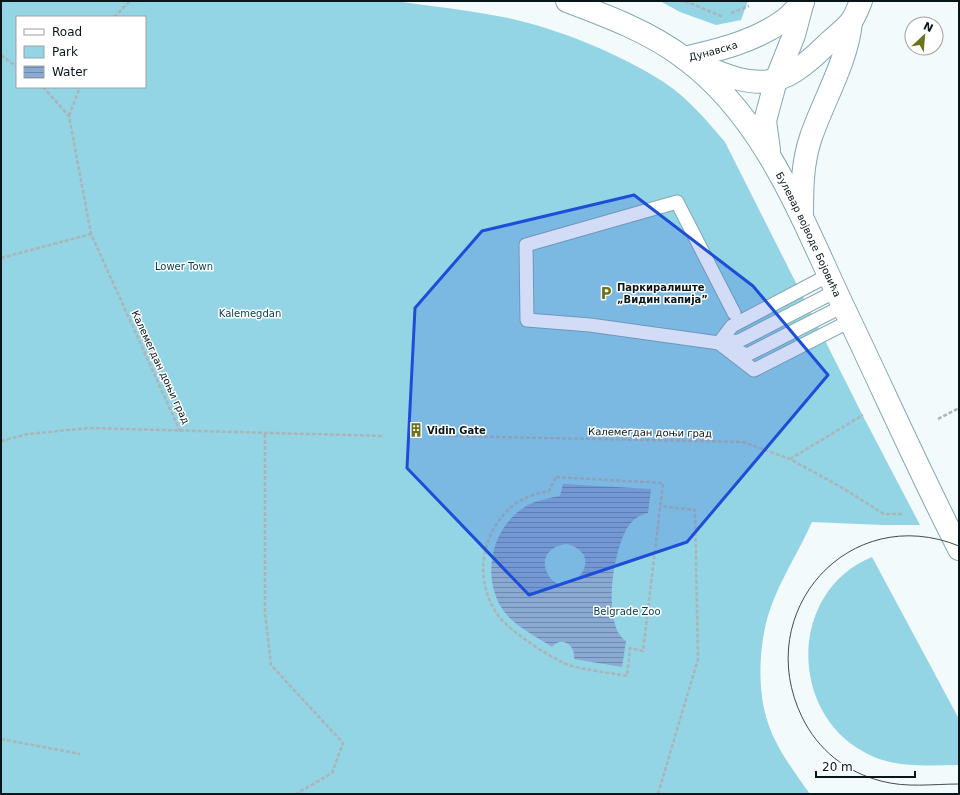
<svg xmlns="http://www.w3.org/2000/svg" width="960" height="795" font-family="'DejaVu Sans',sans-serif">
<style>
.green{fill:#93d4e5;fill-rule:evenodd}
.water{fill:url(#water-rules);fill-rule:evenodd}
.lines{fill:none;stroke-linecap:round;stroke-linejoin:round}
.lane-casing{stroke:#82a9b3;stroke-width:15}
.secondary-casing{stroke:#82a9b3;stroke-width:24}
.path{stroke:#abb5b8;stroke-width:2.5;stroke-dasharray:4 2;stroke-linecap:butt}
.lane{stroke:#fff;stroke-width:13}
.secondary{stroke:#fff;stroke-width:22}
.tram{stroke:#404e51;stroke-width:1}
.marked{fill:#1d4ed8;fill-opacity:0.2;stroke:#1d4ed8;stroke-width:3;stroke-linejoin:round}
.labels{text-anchor:middle;stroke-width:3;stroke-linejoin:round;paint-order:stroke}
.street-label{font-size:10px;fill:#07161a;stroke:#fff}
.park-label{font-size:10px;fill:#003f4b;stroke:#fff}
.poi-label{font-size:10px;font-weight:bold;fill:#07161a;stroke:#fff;text-anchor:start}
</style>
<defs>
<pattern id="water-rules" width="6" height="5" patternUnits="userSpaceOnUse"><rect width="6" height="5" fill="#8aaad4"/><path d="M0 2.5h6" fill="none" stroke="#6f89ab"/></pattern>
</defs>
<rect width="100%" height="100%" fill="#f2fafc"/>
<g class="green">
<path d="M1,1H395C431,6 467,10 503,17C554,27 621,54 665,83C689,99 707,121 725,142L864,418L920,525H882L812,522C800,549 783,575 772,604C759,637 756,689 768,723C776,748 795,773 810,794H1ZM17,17H145V87H17Z"/>
<polygon points="660,1 748,1 741,20 716,25 680,12"/>
<path d="M872,557L959,719V765C926,765 894,769 864,752C788,711 789,591 872,557Z"/>
</g>
<path class="water" d="M563,484L651,489L648,513C640,515 635,518 630,524C613,545 601,626 626,641L622,667L574,659C576,646 562,635 552,647C536,636 514,626 503,610C480,576 492,525 528,505C538,500 549,498 560,496ZM567,544C613,557 560,609 546,570C541,555 553,545 567,544Z"/>
<g class="lines">
<defs>
<g id="lane">
<polyline points="734,313 677,202 526,245 527,320 590,325 719,343 739,341 836,291"/>
<polyline points="719,343 754,370 850,321"/>
<polyline points="719,343 732,326 829,275"/>
<polyline points="733,349 747,355 843,306"/>
</g>
<g id="secondary">
<path id="s1" d="M567,1C607,16 650,32 684,58C765,118 801,217 843,306C882,387 918,469 959,549"/>
<path id="s2" d="M684,58C718,50 753,42 783,21C790,16 797,8 803,2"/>
<path d="M701,65C758,90 780,90 825,46C833,38 843,31 850,23C855,17 858,8 861,1"/>
<polyline points="769,150 765,121 776,80 794,35 803,1"/>
<path d="M802,216C802,190 802,163 811,137C824,99 847,62 851,22"/>
</g>
</defs>
<use href="#lane" class="lane-casing"/>
<use href="#secondary" class="secondary-casing"/>
<g class="path">
<polyline points="685,1 723,17"/>
<polyline points="731,13 749,6"/>
<polyline points="114,17 130,1"/>
<polyline points="1,55 17,67"/>
<polyline points="43,87 69,116 91,234 180,431"/>
<polyline points="69,116 80,87"/>
<polyline points="1,258 91,234"/>
<polyline points="938,419 959,408"/>
<polyline points="265,434 265,613 271,665 343,743 332,773 296,794"/>
<polyline points="448,436 743,442 790,459 841,487 884,514 903,514"/>
<polyline points="1,441 28,434 89,428 384,436"/>
<polyline points="790,459 863,415"/>
<path d="M556,477L663,483L643,651L630,648L627,676C612,673 574,669 562,662C545,654 512,632 500,618C474,584 479,537 510,508C521,498 535,494 549,491Z"/>
<polyline points="1,739 80,754"/>
<polyline points="658,794 698,659 695,510 660,506"/>
</g>
<use href="#lane" class="lane"/>
<use href="#secondary" class="secondary"/>
<path class="tram" d="M959,546C849,501 751,612 802,717C818,750 846,772 881,781C907,788 932,784 959,784"/>
</g>
<path class="marked" d="M634,195L753,286L828,375L687,542L529,595L407,468L415,308L482,231Z"/>
<defs>
<symbol id="parking-bare" viewBox="-9 -9 18 18"><path d="M-3.5-5.5H1a3.5 3.5 0 0 1 0 7H-1V5.5H-3.5ZM-1-3.4V-.6H.8a1.4 1.4 0 0 0 0-2.8Z" fill="#6b741d" stroke="#fff" stroke-width="2.5" paint-order="stroke"/></symbol>
<symbol id="building-bare" viewBox="-9 -9 18 18"><path d="M-4-6H4V6H1V3H-1V6H-4ZM-2.5-4.3h1.7v1.8h-1.7ZM.8-4.3h1.7v1.8H.8ZM-2.5-1h1.7V.8h-1.7ZM.8-1h1.7V.8H.8Z" fill="#6b741d" stroke="#fff" stroke-width="2.5" paint-order="stroke"/></symbol>
</defs>
<g fill-rule="evenodd">
<use href="#parking-bare" x="596" y="283" width="20" height="20"/>
<use href="#building-bare" x="406" y="420" width="20" height="20"/>
</g>
<g class="labels">
<g class="street-label">
<text dy="4" stroke="none"><textPath href="#s2" startOffset="30">Дунавска</textPath></text>
<text dy="4" stroke="none"><textPath href="#s1" startOffset="349">Булевар војводе Бојовића</textPath></text>
<text transform="translate(161 367) rotate(65)" y="4">Калемегдан доњи град</text>
<text transform="translate(650 432) rotate(1)" y="4">Калемегдан доњи град</text>
</g>
<g class="park-label">
<text x="184" y="270">Lower Town</text>
<text x="250" y="317">Kalemegdan</text>
<text x="627" y="615">Belgrade Zoo</text>
</g>
<g class="poi-label">
<text x="617" y="291">Паркиралиште<tspan x="617" dy="12">„Видин капија”</tspan></text>
<text x="427" y="434">Vidin Gate</text>
</g>
</g>
<rect width="960" height="795" fill="none" stroke="#07161a" stroke-width="4"/>
<rect x="16" y="16" width="130" height="72" fill="#ffffff" stroke="#9ca2a3"/>
<rect x="24" y="29" width="20" height="6" fill="#ffffff" stroke="#9ca2a3"/>
<text x="52" y="36" font-size="12" fill="#07161a">Road</text>
<rect x="24" y="46" width="20" height="12" fill="#93d4e5" stroke="#9ca2a3"/>
<text x="52" y="56" font-size="12" fill="#07161a">Park</text>
<rect x="24" y="66" width="20" height="12" fill="url(#water-rules)" stroke="#9ca2a3"/>
<text x="52" y="76" font-size="12" fill="#07161a">Water</text>
<g transform="translate(924 36) rotate(26)"><circle r="19" fill="#ffffff" stroke="#9ca2a3"/>
<path d="M0-3L7 15L0 10L-7 15Z" fill="#6b741d"/>
<text y="-6" font-size="11" font-weight="bold" text-anchor="middle" fill="#07161a">N</text>
</g>
<path d="M816 771v6h99v-6" fill="none" stroke="#07161a" stroke-width="2"/>
<text x="822" y="771" font-size="12" fill="#07161a" stroke="#ffffff" stroke-width="3" paint-order="stroke">20 m</text>
</svg>
